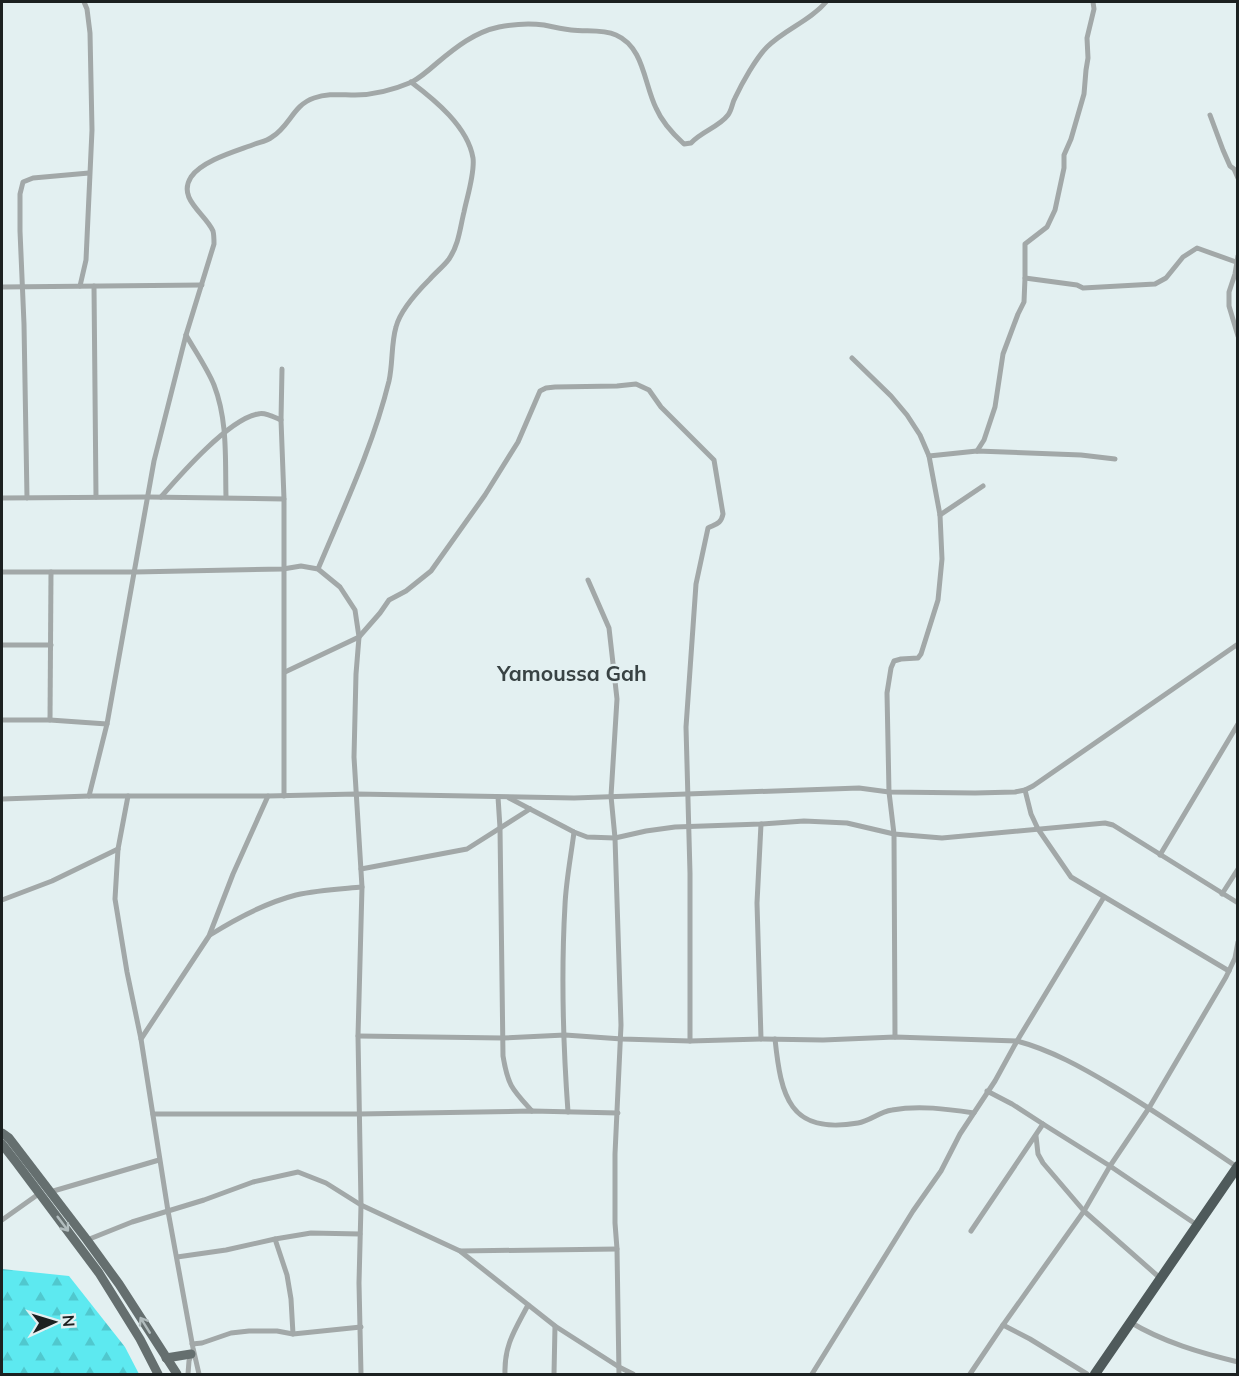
<svg xmlns="http://www.w3.org/2000/svg" width="1239" height="1376" font-family="Mulish,sans-serif">
<style>
.forest{fill:url(#forest-firs)}
.lines{fill:none;stroke-linecap:round;stroke-linejoin:round}
.street{stroke:#a2a8a8;stroke-width:5}
.primary{stroke:#656f6f;stroke-width:9}
.highway{stroke:#4f5a5b;stroke-width:10}
.oneway{stroke:#b1bcbd}
.labels{text-anchor:middle;stroke-width:4.5;stroke-linejoin:round;paint-order:stroke}
.quarter-label{font-size:21px;font-weight:bold;fill:#394344;stroke:#e3f0f1}
</style>
<defs>
<pattern id="forest-firs" width="22" height="20" patternUnits="userSpaceOnUse" patternTransform="scale(1.5)"><rect width="22" height="20" fill="#5de9f0"/><path d="M5 1l3.5 6h-7zM16 11l3.5 6h-7z" fill="#50c8ce"/></pattern>
</defs>
<rect width="100%" height="100%" fill="#e3f0f1"/>
<polygon class="forest" points="2,1269 69,1276 125,1347 139,1374 2,1374"/>
<g class="lines">
<g class="street">
<polyline points="1210,115 1223,150 1230,166 1234,169 1238,178"/>
<polyline points="1238,256 1235,274 1229,292 1229,306 1238,336"/>
<polyline points="1025,278 1077,285 1083,288 1155,284 1166,278 1183,257 1197,248 1236,262"/>
<polyline points="80,286 86,260 92,130 90,33 87,9 84,2"/>
<polyline points="94,286 96,497"/>
<polyline points="2,287 202,285"/>
<path d="M186,335C195,351 207,368 214,385C228,421 225,460 226,497"/>
<polyline points="852,358 891,396 907,415 920,435 929,456 940,515 942,559 938,600 921,654 918,658 901,659 894,661 891,668 887,693 889,792 894,834 895,1037"/>
<polyline points="282,369 281,420 284,499 284,796"/>
<polyline points="977,451 984,440 995,407 1003,354 1018,314 1024,302 1025,278 1025,244 1047,227 1055,210 1064,168 1064,155 1071,139 1084,94 1086,70 1088,58 1087,38 1094,9 1093,2"/>
<polyline points="929,456 977,451 1081,455 1115,459"/>
<path d="M161,497C181,474 229,419 258,414C265,412 274,417 281,420"/>
<polyline points="2,498 148,497 284,499"/>
<polyline points="27,498 24,324 20,231 20,194 23,182 33,178 89,173"/>
<polyline points="940,515 983,486"/>
<path d="M318,569C344,507 373,446 389,381C393,363 391,344 396,327C400,311 419,290 430,279C436,272 444,266 449,259C459,244 460,228 464,212C467,197 475,173 473,158C468,127 435,100 411,82"/>
<polyline points="2,572 135,572 283,569 301,566 318,569 340,587 355,610 359,637 356,674 354,757 362,887 358,1036 361,1205 359,1283 361,1374"/>
<polyline points="588,580 609,628 617,699 611,796 615,838 621,1025 615,1154 615,1223 617,1249 619,1374"/>
<polyline points="2,645 51,645"/>
<path d="M285,672L359,637L380,613L389,600L406,591L431,571L485,495L518,442L540,391L546,388L555,387L617,386L636,384L649,390L661,407L714,460L723,514C721,524 716,524 708,528L696,584L686,727L690,873V1041"/>
<polyline points="2,720 50,720 107,724"/>
<polyline points="50,720 51,572"/>
<polyline points="1025,790 1031,814 1038,829 1071,877 1229,971"/>
<path d="M89,796L107,724L154,461L186,335L214,244C214,240 214,235 213,231C205,213 177,199 191,177C203,160 237,151 255,144C261,142 267,141 272,137C290,126 293,105 314,98C328,93 341,95 355,95C375,95 393,90 412,82C421,77 429,70 437,63C456,47 475,32 499,27C514,24 530,23 544,25C553,27 562,29 571,30C586,32 602,29 616,35C644,47 644,84 656,108C662,122 673,134 684,144L691,143C702,131 719,127 728,115C732,110 732,103 735,98C742,83 756,58 767,47C785,29 810,21 826,2"/>
<polyline points="128,796 118,849 115,899 127,972 141,1039"/>
<path d="M498,797L500,828L503,1056C508,1086 512,1089 532,1111"/>
<polyline points="509,798 574,832 587,837 615,838 646,831 675,827 761,824 804,821 847,823 894,834 942,838 1105,823 1113,825 1238,903"/>
<polyline points="2,799 89,796 268,796 356,794 574,798 859,788 889,792 975,793 1015,792 1025,790 1033,786 1238,644"/>
<polyline points="761,824 757,903 761,1039"/>
<polyline points="1160,855 1238,724"/>
<polyline points="361,869 467,849 530,809"/>
<polyline points="1222,894 1238,869"/>
<polyline points="2,900 52,881 118,849"/>
<path d="M210,935C237,918 265,903 296,895C318,890 341,889 362,887"/>
<path d="M358,1036L503,1038L565,1035L622,1039L690,1041L761,1039L823,1040L895,1037L1017,1041C1051,1050 1083,1068 1113,1086C1155,1111 1196,1139 1237,1167"/>
<path d="M775,1039C781,1096 789,1135 858,1123C870,1121 879,1112 892,1110C919,1105 947,1109 974,1113"/>
<path d="M568,1112C563,1043 561,974 565,905C566,881 571,856 574,832"/>
<polyline points="153,1114 359,1114 532,1111 618,1113"/>
<polyline points="1043,1124 1110,1166 1197,1225"/>
<polyline points="1036,1136 1038,1154 1043,1163 1084,1211 1160,1278"/>
<polyline points="50,1192 159,1160"/>
<polyline points="2,1220 40,1193"/>
<polyline points="971,1231 1043,1124 1012,1104 987,1091"/>
<polyline points="275,1239 287,1275 291,1299 293,1334"/>
<polyline points="87,1240 132,1222 204,1200 253,1182 298,1172 326,1183 361,1205 460,1251 555,1326 619,1367 633,1374"/>
<polyline points="460,1251 617,1249"/>
<polyline points="177,1257 226,1250 275,1239 311,1233 360,1234"/>
<path d="M1130,1322C1163,1342 1201,1353 1238,1362"/>
<polyline points="1003,1325 1030,1339 1087,1374"/>
<polyline points="192,1344 202,1343 231,1333 249,1331 277,1331 293,1334 361,1327"/>
<polyline points="188,1374 189,1361 192,1352"/>
<polyline points="199,1374 193,1348 168,1211 141,1039 209,936 233,874 268,796"/>
<path d="M505,1374C504,1345 515,1330 528,1305"/>
<polyline points="554,1374 555,1326"/>
<polyline points="812,1374 913,1211 941,1171 960,1134 995,1081 1017,1041 1104,897"/>
<polyline points="970,1374 1003,1325 1084,1211 1110,1166 1149,1108 1226,977 1235,958 1238,942"/>
</g>
<g class="primary">
<polyline points="2,1133 9,1138 87,1240 119,1284 177,1374"/>
<polyline points="2,1144 16,1162 99,1273 140,1339 158,1374"/>
<polyline points="166,1358 191,1354"/>
</g>
<polyline class="highway" points="1095,1374 1238,1166"/>
</g>
<defs><path id="oneway-shaft" d="M-6 0H5M1.5-3L5.5 0L1.5 3" fill="none" stroke-width="1.6" stroke-linecap="round" stroke-linejoin="round" transform="scale(1.5)"/></defs>
<g class="oneway">
<use href="#oneway-shaft" transform="translate(63 1224) rotate(53)"/>
<use href="#oneway-shaft" transform="translate(145 1325) rotate(-122)"/>
</g>
<g class="labels">
<g class="quarter-label">
<text x="572" y="681">Yamoussa Gah</text>
</g>
</g>
<rect width="1239" height="1376" fill="none" stroke="#1c2121" stroke-width="6"/>
<g transform="translate(54 1322) rotate(86)" stroke="#e3f0f1" stroke-width="4.5" paint-order="stroke">
<path d="M0-4.5L10 22L0 15L-10 22Z" fill="#1c2121"/>
<text y="-9" font-size="16" font-weight="bold" text-anchor="middle" fill="#1c2121">N</text>
</g>
</svg>
